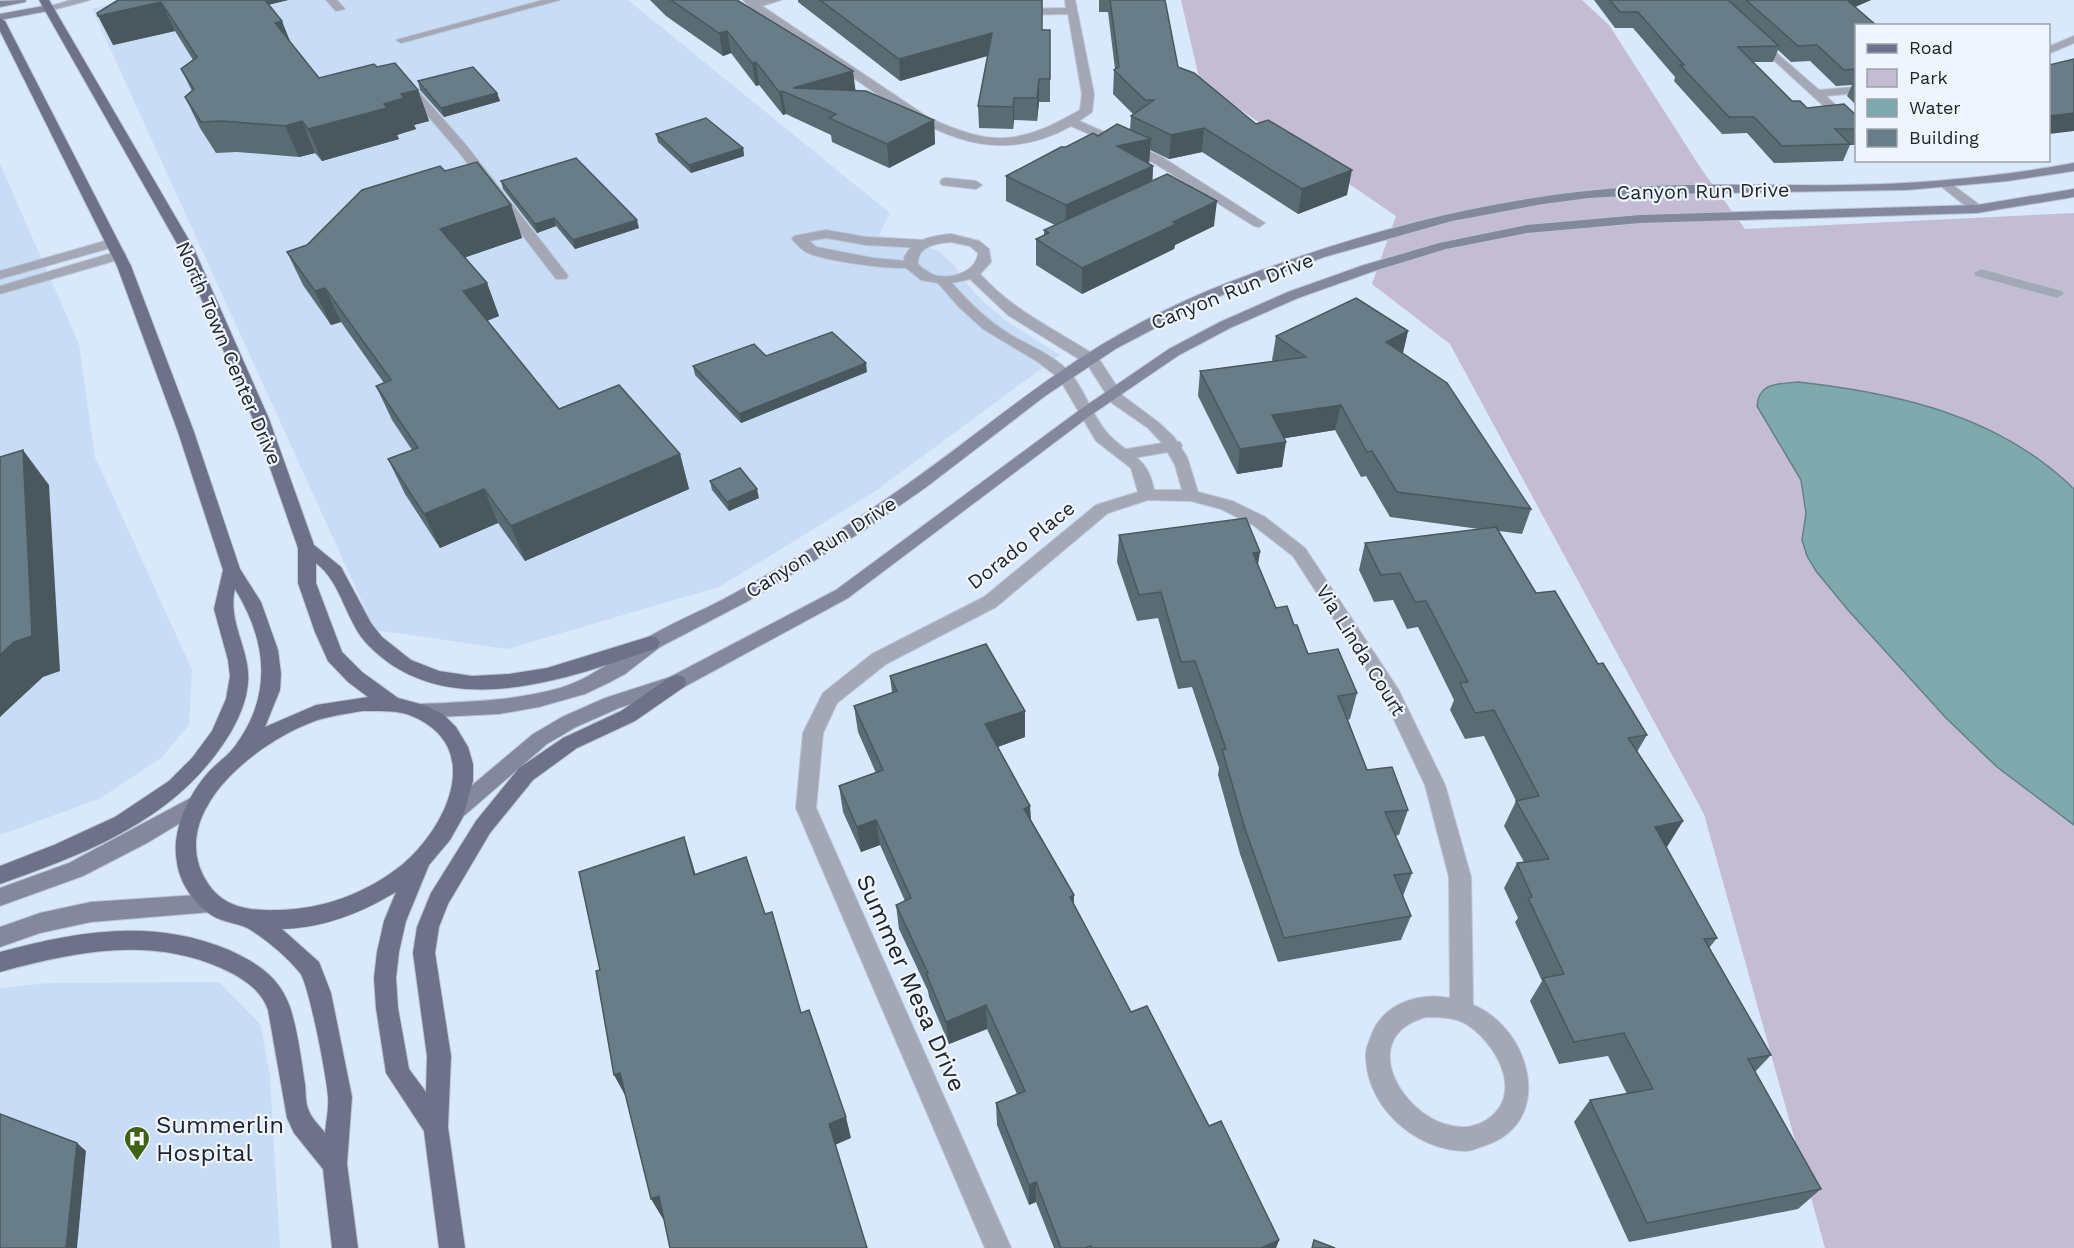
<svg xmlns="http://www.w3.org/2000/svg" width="2074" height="1248" font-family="'Work Sans',sans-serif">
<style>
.built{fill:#c8ddf5}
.green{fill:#c3bcd3}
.water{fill:#80a9ad;stroke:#638186;stroke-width:1.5}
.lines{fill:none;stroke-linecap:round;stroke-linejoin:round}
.lane-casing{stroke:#b8c6d6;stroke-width:2}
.street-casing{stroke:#b8c6d6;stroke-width:2}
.secondary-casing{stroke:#b8c6d6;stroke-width:2}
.primary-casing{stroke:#b8c6d6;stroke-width:2}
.lane{fill:#a4a7b5;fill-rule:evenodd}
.street{fill:#a4a7b5;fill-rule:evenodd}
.secondary{fill:#84889d;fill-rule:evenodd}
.primary{fill:#6d728a;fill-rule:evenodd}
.wall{fill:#596c74}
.shaded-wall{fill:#49585e}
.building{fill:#687d87;stroke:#49585e;stroke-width:1.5}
.labels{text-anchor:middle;stroke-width:4.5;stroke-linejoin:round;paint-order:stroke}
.street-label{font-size:20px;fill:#20252c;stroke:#eff5fc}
.near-street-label{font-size:24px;fill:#20252c;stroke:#eff5fc}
.near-poi-label{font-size:24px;fill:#20252c;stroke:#eff5fc;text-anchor:start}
</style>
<rect width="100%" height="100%" fill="#d9e9fb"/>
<g class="built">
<polygon points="126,0 628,0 890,213 879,235 937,250 951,262 973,291 987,305 1007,321 1060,355 874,492 719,587 507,649 375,630 92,9"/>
<polygon points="0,164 79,344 95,457 192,670 189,725 161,758 99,799 0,835"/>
<polygon points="219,982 261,1025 270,1076 280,1248 0,1248 0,988 49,983"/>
</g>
<polygon class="green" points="1181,0 1582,0 1609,25 1702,170 1745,229 2074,213 2074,1248 1825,1248 1704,814 1450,344 1372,284 1396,216 1200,82"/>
<path class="water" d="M1798,382C1898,393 2000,416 2074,489V825L1997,767L1946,718L1848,610L1816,571L1807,556L1802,540L1806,513L1801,480L1757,406C1759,382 1778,384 1798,382Z"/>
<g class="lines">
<defs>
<g id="lane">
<polygon points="326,0 337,0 345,9 336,11"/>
<polygon points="543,0 560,0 401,43 396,40"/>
<polygon points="408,83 412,84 466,145 566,273 568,276 566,279 556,279 458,151 404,88 402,86"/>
<polygon points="946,178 976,181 982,185 976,189 942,185 940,182 942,179"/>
<polygon points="1946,180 1981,206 1983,209 1981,212 1973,212 1942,187 1940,184 1942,181"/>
<path d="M826,230L866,237L923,240L930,244L923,248L866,245L826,238L809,241L816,247L873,258L916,262L918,265C909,274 819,260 806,252C801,249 796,244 792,239L794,236Z"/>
<polygon points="112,239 117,240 119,243 117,246 0,279 0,271"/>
<polygon points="119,251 124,252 126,255 124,258 0,294 0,286"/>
<polygon points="1981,269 2062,291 2064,294 2057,298 1976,276 1974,273"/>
<polygon points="1174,441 1180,442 1182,446 1180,450 1127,459 1119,454 1127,449"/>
</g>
<g id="street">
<polygon points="71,0 90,0 49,11 44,8"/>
<path d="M743,0H781L762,6L929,118C993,147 1019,145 1080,110L1082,94L1068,14L1017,15L1012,12L1017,9L1066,8L1065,0H1075L1094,94L1092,112L1079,121L1162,157L1265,223L1259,227L1254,226L1154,163L1071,126C974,181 897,106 821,55C796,37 764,23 743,0Z"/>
<polygon points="2074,36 2074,43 2048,54 2048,47"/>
<polygon points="1758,37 1819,90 1856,87 1856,93 1826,96 1856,124 1856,133 1852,132 1754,42 1753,40"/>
<path d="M951,234L979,241L989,249L991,262L980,274C1012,310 1054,329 1093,354L1101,362L1123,396L1158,422L1174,437L1187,457L1198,492L1232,501L1265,517L1305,548L1398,689L1445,785L1471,877L1473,1005C1530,1028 1556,1121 1486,1145C1480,1147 1472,1151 1465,1151C1415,1150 1367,1107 1366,1057C1365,1051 1368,1045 1370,1039C1381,1004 1417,992 1450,998L1449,877L1425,785L1381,692L1293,556L1253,525L1221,509L1191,501L1148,500L1108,513L996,607L886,664L837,703L823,733L816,808L1011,1248H985L796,808L803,733L823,693L872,654L984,597L1096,505L1138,492L1131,468L1096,441L1059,378L1038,362L983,329L959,307L938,283L921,280L906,268L904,258C912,239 932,236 951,234ZM951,242L970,246L978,253C977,273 946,282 930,273C926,271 921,267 918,264C917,246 937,243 951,242ZM970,279L1008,315L1087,364L1112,403L1148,428L1163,444L1175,465L1182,490H1154C1148,456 1129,456 1109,435C1090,415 1085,385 1063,366C1048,353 1028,345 1011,335C988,321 970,304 952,283ZM1426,1017C1439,1017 1455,1017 1466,1024C1494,1041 1523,1089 1492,1116C1435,1164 1336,1042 1426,1017Z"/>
</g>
<g id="secondary">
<polygon points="26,0 25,2 0,7 0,1"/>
<polygon points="49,5 53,6 53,10 0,20 0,14"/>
<path d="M2074,163V171L2008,181L1907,190L1656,194L1589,198L1543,204L1452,221L1324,257L1209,300L1117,348L1045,396L925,488L863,531L748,601L660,647L625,674L610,682L585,694L539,707L499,714L418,718L411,716L408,711L411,706L418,704C466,702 514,701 560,688C599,676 626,648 661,630C685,617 710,607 733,594C786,565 837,533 886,499C953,454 1014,401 1082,357C1135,323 1192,295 1251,274C1374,228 1504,195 1635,187C1704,183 1773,186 1842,185C1920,184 1997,177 2074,163Z"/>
<polygon points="2074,189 2074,197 1977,213 1640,223 1527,233 1446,249 1374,271 1298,298 1230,328 1179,355 1091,415 848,598 684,687 619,708 576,727 547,744 465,815 458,817 451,815 448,809 451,803 533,734 562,717 605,698 670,677 836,590 1081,409 1169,349 1220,322 1288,292 1364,265 1439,243 1527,225 1640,215 1977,205"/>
<polygon points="200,793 207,795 210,801 207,807 147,843 83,876 0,906 0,888 69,863"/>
<polygon points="211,894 219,896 222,903 219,910 211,912 91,922 40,933 0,947 0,927 40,913 91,902"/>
</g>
<path id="primary" d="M39,0H49L193,247L269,419L314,545L341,567L371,623L382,637L411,660L439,671L472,676L509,674L547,668L651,636L657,638L660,643L657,648C569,678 447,725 369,646C345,622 343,584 316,563V583L342,652L362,672L398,698L424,705L443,714L456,727L468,747L473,764V781L463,817L450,840L429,865L406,921L399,952L396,978L398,1008L409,1069L426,1092L427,1056L413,953L417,927L431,893L476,821L519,768L563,738L621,711L670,677L677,675L684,677L686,682L684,687L635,721L577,748L533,780L490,833L448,904L439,927L435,953L451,1056L448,1127L465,1248H439L424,1131L386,1073L376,1008L374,978L377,952L384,921L396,892C361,913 324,928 282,929L319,962L331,993L352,1097L347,1164L358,1248H332L323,1169L294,1133L287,1118L268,1010C261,989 241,977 221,968C149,936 73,952 0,972V952C77,931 153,918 229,950C257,963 279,976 290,1007C298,1032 301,1058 305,1084C306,1092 305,1103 309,1111C312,1119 320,1126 325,1133C326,1121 329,1108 328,1097C327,1079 309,984 300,973C287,957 267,940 249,929C241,924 228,923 219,919C198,910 180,885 177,863C171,832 187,798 206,775C215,764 227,757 235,746C273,695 267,641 235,589C227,623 251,650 248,683C246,707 233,731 219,750C167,823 82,855 0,884V866L54,845L115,817L169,781L192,758L212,731L226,699L230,676L228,660L214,609L223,570L178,432L117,266L0,31V18L5,21L131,266L194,432L240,569L261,602L278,650L281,674L280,690L265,727L316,705L368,697L348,682L328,661L315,632L298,583V548L253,419L179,247ZM363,711C379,711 398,710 412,716C485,747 447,826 403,864C367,893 324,909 278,910C251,911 225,908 209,885C162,817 253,745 310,723C327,716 345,714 363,711Z"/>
</defs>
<use href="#lane" class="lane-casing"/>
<use href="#street" class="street-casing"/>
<use href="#secondary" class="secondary-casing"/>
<use href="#primary" class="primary-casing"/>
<use href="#lane" class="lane"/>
<use href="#street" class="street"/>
<use href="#secondary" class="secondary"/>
<use href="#primary" class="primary"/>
</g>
<g class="wall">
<polygon points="118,0 288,0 268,5 291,43 319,78 377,67 418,90 429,121 414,125 416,129 397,135 399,139 322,161 315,153 299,157 237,152 216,153 200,128 185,97 192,91 181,69 193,60 175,31 113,45"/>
<polygon points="650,0 737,0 855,90 934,120 935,144 889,168 832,142 831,135 786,114 783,115 759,85 756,86 731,53 723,56 666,16"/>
<polygon points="798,0 1042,0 1042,30 1050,30 1050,102 1039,102 1037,121 1014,120 1013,129 979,128 978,106 988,56 900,81 798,2"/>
<polygon points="1099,0 1165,0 1178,67 1256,124 1347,195 1298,214 1202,152 1169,159 1150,150 1149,164 1153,166 1152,181 1214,226 1175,245 1174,249 1082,294 1036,265 1036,239 1044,235 1044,230 1055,225 1006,201 1006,176 1066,147 1098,136 1130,130 1131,116 1133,114 1113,94 1114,70 1115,69 1108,12 1099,12"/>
<polygon points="1594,0 1871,0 1855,7 1857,26 1857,106 1847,96 1852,85 1836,86 1810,61 1791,62 1778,50 1773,62 1753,62 1792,101 1807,108 1855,115 1857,112 1857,145 1850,145 1843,161 1774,163 1747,133 1722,134 1674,81 1675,77 1633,28 1615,28"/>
<polygon points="418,81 497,93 500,101 444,117 420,90"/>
<polygon points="656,134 743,148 744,156 691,173 658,142"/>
<polygon points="445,171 511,205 522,238 465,257 487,283 499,316 487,321 559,409 680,454 689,489 525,561 498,523 440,548 405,494 388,459 412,450 392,420 376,386 384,383 341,322 331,325 303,285 287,252 307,245"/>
<polygon points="501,181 639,228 575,249 556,226 537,233 503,189"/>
<polygon points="1408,331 1403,353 1531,509 1522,534 1499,531 1536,593 1598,664 1647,735 1637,752 1683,821 1666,847 1717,938 1709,948 1771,1055 1755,1072 1821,1189 1798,1209 1629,1242 1574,1122 1590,1100 1627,1094 1608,1056 1559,1064 1530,1001 1542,981 1515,922 1518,918 1504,888 1517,863 1524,862 1504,826 1516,801 1484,736 1465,739 1450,710 1454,700 1418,627 1407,629 1393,600 1374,602 1359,570 1365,543 1479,529 1390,517 1366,476 1361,477 1335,430 1284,438 1282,467 1237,474 1198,396 1200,371 1273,361 1272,360 1276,336"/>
<polygon points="693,366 867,372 741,423 695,375"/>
<polygon points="710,481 759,498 729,511 712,490"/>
<polygon points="1119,535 1258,565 1276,608 1294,625 1308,654 1357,693 1350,719 1348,720 1367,770 1408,810 1399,835 1395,836 1412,873 1403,896 1411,916 1401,940 1278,962 1240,854 1218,775 1219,768 1192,687 1178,689 1158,618 1137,621 1117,562"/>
<polygon points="890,676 1025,711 1025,737 998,747 1030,806 1031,820 1074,895 1074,906 1131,1012 1209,1126 1279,1240 1276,1248 1054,1248 1036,1202 1029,1205 997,1125 996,1103 1017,1094 987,1029 949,1044 929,997 928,991 899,929 896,905 905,901 880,845 861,852 843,812 839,786 876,773 858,732 854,706 892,693"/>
</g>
<g class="shaded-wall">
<polygon points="256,0 288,0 259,7"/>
<polygon points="1846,0 1871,0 1839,14"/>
<polygon points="161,2 175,31 113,45 98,16"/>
<polygon points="282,21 294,51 275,23"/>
<polygon points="727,31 731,53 723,56 719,33"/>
<polygon points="992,33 993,54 900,81 899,59"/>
<polygon points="756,62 759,85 756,86 752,63"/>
<polygon points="853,71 856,94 793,88"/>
<polygon points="1039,79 1039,102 1037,121 1037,98"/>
<polygon points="418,90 429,121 414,125 416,129 397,135 399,139 322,161 308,129 384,104 401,94"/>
<polygon points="782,91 786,114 783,115 779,92"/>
<polygon points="497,93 500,101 444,117 441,108"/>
<polygon points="1014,98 1014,120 1013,129 1013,107"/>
<polygon points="2074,113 2074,131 2049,134 2049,116"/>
<polygon points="934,120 935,144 889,168 887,144"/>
<polygon points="302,121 315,153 299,157 285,126"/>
<polygon points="1204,128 1202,152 1169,159 1171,135"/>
<polygon points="1151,139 1149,163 1116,171 1117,146"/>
<polygon points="743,148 744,156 691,173 689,165"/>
<polygon points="1153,166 1152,191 1065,230 1066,205"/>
<polygon points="1352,170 1347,195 1298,214 1302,189"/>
<polygon points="1217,201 1214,226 1175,245 1174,249 1082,294 1082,268 1173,222"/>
<polygon points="511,205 522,238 452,262 440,229"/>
<polygon points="554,218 556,226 537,233 535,224"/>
<polygon points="637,220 639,228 575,249 573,240"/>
<polygon points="487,283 499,316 476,325 463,291"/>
<polygon points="325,288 341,322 331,325 315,291"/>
<polygon points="1408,331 1402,356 1386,342"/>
<polygon points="866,363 867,372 741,423 739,414"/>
<polygon points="1341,405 1335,430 1268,441 1272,415"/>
<polygon points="1286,442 1282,467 1237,474 1240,449"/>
<polygon points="23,450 49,485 60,671 43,677 0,717 0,655"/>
<polygon points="680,454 689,489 525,561 511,526"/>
<polygon points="484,489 498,523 440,548 424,514"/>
<polygon points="757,489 759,498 729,511 727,502"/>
<polygon points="1260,552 1256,578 1253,553"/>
<polygon points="1025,711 1025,737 986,751 985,724"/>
<polygon points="1030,806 1031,832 1024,809"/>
<polygon points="876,820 880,845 861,852 857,827"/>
<polygon points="1683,821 1667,847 1639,852 1655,827"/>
<polygon points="684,837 692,862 703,900 694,875"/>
<polygon points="1074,895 1073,920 1070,897"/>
<polygon points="986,1005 987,1029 949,1044 946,1022"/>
<polygon points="620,1073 626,1097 614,1075"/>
<polygon points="846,1117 851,1138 835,1145 829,1124"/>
<polygon points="77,1143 86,1151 77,1248 66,1248"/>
<polygon points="1036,1182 1036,1202 1029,1205 1029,1185"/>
<polygon points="659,1196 670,1216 663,1219 651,1199"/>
<polygon points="1279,1240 1276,1248 1261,1248"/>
</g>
<g class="building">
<polygon points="118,0 265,0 282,21 275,23 319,78 374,64 377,67 395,63 418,90 401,94 404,98 384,104 387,108 308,129 302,121 285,126 222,121 201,122 185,97 194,89 181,69 197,57 161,2 98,16 97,13"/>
<polygon points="671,0 737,0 853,71 793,88 866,91 934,120 887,144 829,118 836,114 782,91 779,92 756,62 752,63 727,31 719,33"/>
<polygon points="820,0 1042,0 1042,30 1050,30 1050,79 1039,79 1037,98 1014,98 1013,107 978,106 992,33 899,59"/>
<polygon points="1110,0 1165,0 1178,67 1194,73 1256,124 1268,120 1352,170 1302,189 1204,128 1171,135 1131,116 1154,100 1145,100 1114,70 1119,67"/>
<polygon points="1610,0 1728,0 1779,46 1738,47 1792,101 1800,101 1807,108 1844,104 1857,116 1857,129 1835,129 1850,144 1782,146 1754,117 1729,117 1680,65 1684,65 1638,12 1620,12"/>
<polygon points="1746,0 1847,0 1877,26 1857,26 1857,69 1844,70 1817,45 1798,46"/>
<polygon points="2074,59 2074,113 2049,116 2049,65"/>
<polygon points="473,67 497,93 441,108 418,81"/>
<polygon points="706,118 743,148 689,165 656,134"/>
<polygon points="1117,124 1151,139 1117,146 1153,166 1066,205 1006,176 1061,147 1066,147 1093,133 1098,136"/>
<polygon points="576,158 637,220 573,240 554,218 535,224 501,181"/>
<polygon points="477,162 511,205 440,229 487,283 463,291 559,409 619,385 680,454 511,526 484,489 424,514 388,459 418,448 376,386 391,380 325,288 315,291 287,252 307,245 362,190 440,166 445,171"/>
<polygon points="1167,174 1217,201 1173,222 1176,224 1082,268 1036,239 1049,233 1044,230"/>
<polygon points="1356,298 1408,331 1386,342 1447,383 1531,509 1397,492 1372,451 1367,452 1341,405 1272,415 1286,442 1240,449 1200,371 1306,357 1276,336"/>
<polygon points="832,332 866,363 739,414 693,366 754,344 766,356"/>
<polygon points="23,450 32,636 14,642 0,655 0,457"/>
<polygon points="740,468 757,489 727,502 710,481"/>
<polygon points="1246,518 1260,552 1253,553 1276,608 1287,606 1294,625 1297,625 1308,654 1338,649 1357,693 1338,696 1367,770 1392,767 1408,810 1385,812 1412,873 1394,875 1411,916 1284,938 1245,829 1222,749 1226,749 1195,661 1181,662 1161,592 1139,595 1119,535"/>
<polygon points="1496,527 1536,593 1555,591 1598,664 1603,663 1647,735 1628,738 1683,821 1655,827 1717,938 1704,939 1771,1055 1748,1059 1821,1189 1647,1223 1590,1100 1653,1089 1624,1033 1574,1042 1543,978 1564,974 1528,898 1532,897 1517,863 1549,859 1516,801 1539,796 1494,710 1475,713 1460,683 1468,682 1426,601 1415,602 1400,573 1381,575 1365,543"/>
<polygon points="986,644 1025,711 985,724 1030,806 1024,809 1074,895 1070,897 1131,1012 1147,1006 1209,1126 1221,1121 1279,1240 1261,1248 1092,1248 1091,1246 1085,1248 1061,1248 1036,1182 1029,1185 996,1103 1025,1091 986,1005 946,1022 926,973 928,973 896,905 911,898 876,820 857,827 839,786 883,770 854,706 897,691 890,676"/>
<polygon points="684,837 694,875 746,857 765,914 772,912 801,1013 809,1010 846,1117 829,1124 867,1248 670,1248 659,1196 651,1199 620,1073 614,1075 596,971 600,970 579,872"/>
<polygon points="0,1114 77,1143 66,1248 0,1248"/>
<polygon points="1314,1240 1335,1248 1312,1248"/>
</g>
<defs>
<symbol id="hospital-pin" viewBox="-11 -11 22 30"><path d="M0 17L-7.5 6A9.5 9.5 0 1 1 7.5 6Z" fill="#406218" stroke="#eff5fc"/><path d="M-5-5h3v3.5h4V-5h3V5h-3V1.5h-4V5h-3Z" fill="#fff"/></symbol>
</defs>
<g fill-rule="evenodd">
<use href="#hospital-pin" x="122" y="1124" width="30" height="40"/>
</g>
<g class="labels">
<g class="street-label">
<text transform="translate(1703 191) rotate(-1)" y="7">Canyon Run Drive</text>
<text transform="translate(1232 291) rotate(-22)" y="7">Canyon Run Drive</text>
<text transform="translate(229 353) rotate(67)" y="7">North Town Center Drive</text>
<text transform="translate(1021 545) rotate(-38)" y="7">Dorado Place</text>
<text transform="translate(821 547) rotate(-32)" y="7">Canyon Run Drive</text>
<text transform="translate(1361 650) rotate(58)" y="7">Via Linda Court</text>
</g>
<g class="near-street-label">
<text transform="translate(911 983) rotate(66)" y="8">Summer Mesa Drive</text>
</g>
<g class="near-poi-label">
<text x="156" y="1133">Summerlin<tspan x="156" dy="28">Hospital</tspan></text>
</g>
</g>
<rect x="1855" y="24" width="195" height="138" fill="#eff5fc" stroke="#9ca2a9" stroke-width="1.5"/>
<rect x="1867" y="44" width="30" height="9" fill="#6d728a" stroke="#9ca2a9" stroke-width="1.5"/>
<text x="1909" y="54" font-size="18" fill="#20252c">Road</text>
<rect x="1867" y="69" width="30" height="18" fill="#c3bcd3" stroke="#9ca2a9" stroke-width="1.5"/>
<text x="1909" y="84" font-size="18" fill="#20252c">Park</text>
<rect x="1867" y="99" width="30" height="18" fill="#80a9ad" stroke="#9ca2a9" stroke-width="1.5"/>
<text x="1909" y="114" font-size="18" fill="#20252c">Water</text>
<rect x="1867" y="129" width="30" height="18" fill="#687d87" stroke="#9ca2a9" stroke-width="1.5"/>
<text x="1909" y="144" font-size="18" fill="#20252c">Building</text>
</svg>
